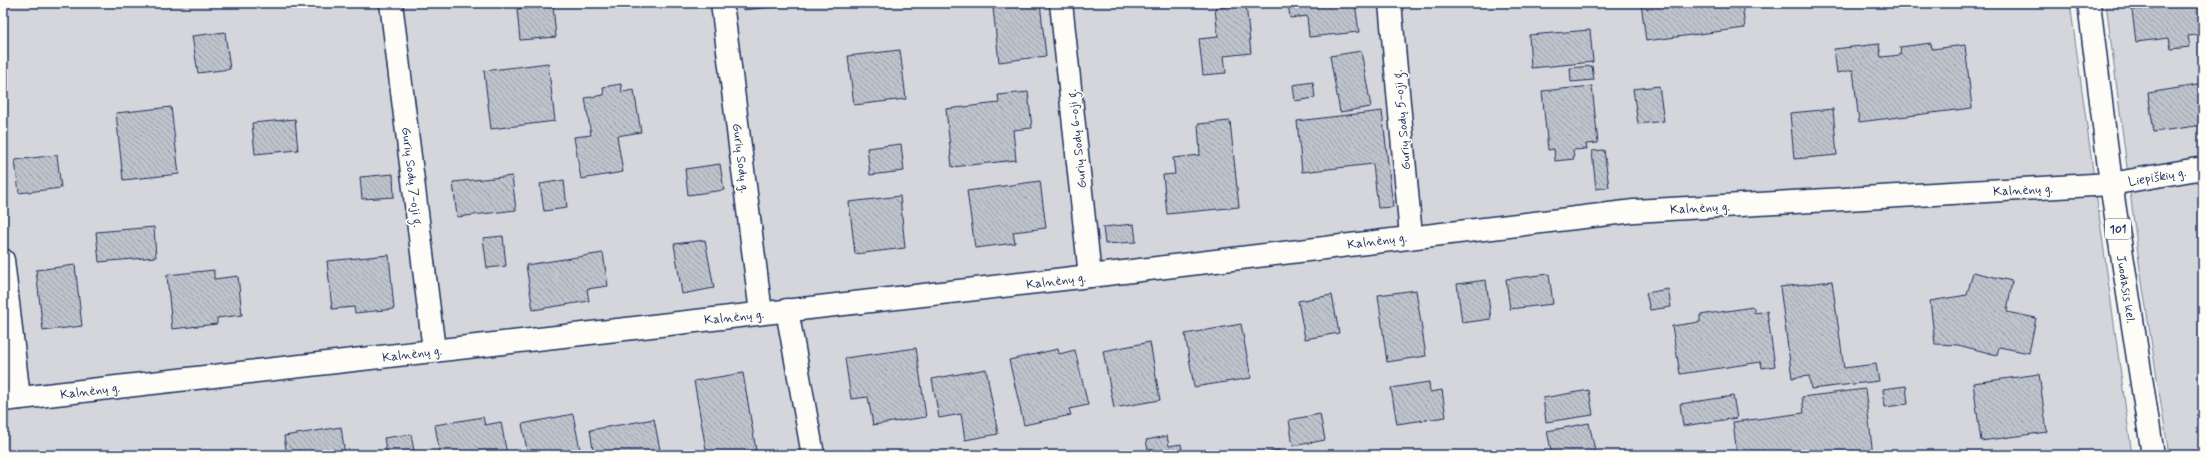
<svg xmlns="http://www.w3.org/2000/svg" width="2206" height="458" font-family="Mynerve,sans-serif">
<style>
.garden{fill:#d4d6db;stroke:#78829c}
.building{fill:url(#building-back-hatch);stroke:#1b2f5e}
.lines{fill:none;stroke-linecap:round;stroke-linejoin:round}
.street-casing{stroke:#1b2f5e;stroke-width:25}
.primary-casing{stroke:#1b2f5e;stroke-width:25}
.street{stroke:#fdfcf7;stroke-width:22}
.primary{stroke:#fdfcf7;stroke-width:22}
.labels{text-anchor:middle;stroke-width:3.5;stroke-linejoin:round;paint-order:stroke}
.shield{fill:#fdfcf7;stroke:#5f6c8c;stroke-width:1}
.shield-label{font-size:12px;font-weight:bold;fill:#1b2f5e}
.street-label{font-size:13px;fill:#1b2f5e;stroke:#fdfcf7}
</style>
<defs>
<pattern id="building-back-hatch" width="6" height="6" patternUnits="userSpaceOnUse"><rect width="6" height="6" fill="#bfc3cc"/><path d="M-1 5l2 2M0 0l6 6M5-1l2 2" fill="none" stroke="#9a9fa9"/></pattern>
</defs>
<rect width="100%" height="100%" fill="#f4f4f1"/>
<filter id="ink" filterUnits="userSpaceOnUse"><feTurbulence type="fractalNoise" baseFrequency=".025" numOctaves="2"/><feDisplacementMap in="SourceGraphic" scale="8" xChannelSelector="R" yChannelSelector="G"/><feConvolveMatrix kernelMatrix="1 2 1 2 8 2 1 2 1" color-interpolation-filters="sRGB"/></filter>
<g filter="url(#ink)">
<g class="garden">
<polygon points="3,3 2070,3 2132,455 3,455"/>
<polygon points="2106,3 2203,3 2203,455 2169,455 2140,269"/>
</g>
<g class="building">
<polygon points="742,3 783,3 783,6 743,10"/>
<polygon points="1040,3 1046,56 999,62 993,8"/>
<polygon points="1288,3 1355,3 1359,32 1309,37 1307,16 1290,18"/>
<polygon points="1641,3 1742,3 1745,28 1646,41"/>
<polygon points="2162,3 2203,3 2203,34 2188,36 2190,47 2171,49 2169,38 2136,42 2132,10 2162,7"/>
<polygon points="1246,4 1251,53 1224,56 1226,73 1203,75 1199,39 1218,37 1215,8"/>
<polygon points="553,5 556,37 520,40 517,9"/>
<polygon points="1590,30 1593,62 1531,68 1529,35"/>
<polygon points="225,32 230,69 198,73 192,36"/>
<polygon points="1931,43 1932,49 1965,45 1972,108 1859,122 1853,70 1837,73 1834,49 1879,44 1881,57 1901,55 1900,47"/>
<polygon points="900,50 906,99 854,105 848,56"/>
<polygon points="1361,51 1371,107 1340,112 1330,56"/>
<polygon points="548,63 555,121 491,129 484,71"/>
<polygon points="1592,66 1594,80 1571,82 1570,68"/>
<polygon points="1313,82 1315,98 1295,101 1293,85"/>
<polygon points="621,84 622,92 634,90 641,132 617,136 623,172 581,179 574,137 591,135 585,98 604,95 603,87"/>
<polygon points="2203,84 2203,125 2154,132 2148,93"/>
<polygon points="1592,86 1598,143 1586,144 1587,149 1573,150 1574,159 1555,161 1554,149 1548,150 1542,91"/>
<polygon points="1659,86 1664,121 1638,124 1633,89"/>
<polygon points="1028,92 1032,128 1013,130 1016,160 952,167 946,109 999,103 998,95"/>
<polygon points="171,107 179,174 123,180 116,113"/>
<polygon points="1833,109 1837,155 1794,159 1790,113"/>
<polygon points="1382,111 1393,207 1378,208 1373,164 1302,172 1297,121"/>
<polygon points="295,119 298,150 255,154 252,123"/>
<polygon points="1230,121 1239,207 1167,214 1163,175 1175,174 1173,158 1200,155 1198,124"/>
<polygon points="901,144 904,171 870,175 867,148"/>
<polygon points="1604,150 1609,187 1596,189 1592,151"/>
<polygon points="57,155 61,188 19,193 15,160"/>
<polygon points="720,164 724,190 688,195 685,169"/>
<polygon points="393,174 394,197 362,199 360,177"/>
<polygon points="512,176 516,210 457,217 453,182"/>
<polygon points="564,180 567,208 544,211 540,184"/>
<polygon points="1040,181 1046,228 1013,232 1015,243 975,248 967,191"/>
<polygon points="900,196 905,248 855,254 849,202"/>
<polygon points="1134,224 1136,242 1105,244 1103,227"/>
<polygon points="154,227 156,257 99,262 96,232"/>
<polygon points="503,236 506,266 487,268 483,238"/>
<polygon points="705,240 714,288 682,294 674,244"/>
<polygon points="603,253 608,286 587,289 589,301 533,310 526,265"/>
<polygon points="389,255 394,309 355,313 354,307 332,309 327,261"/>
<polygon points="75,265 82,326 43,331 36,270"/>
<polygon points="214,270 214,279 238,276 242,315 217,318 217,324 172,329 167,275"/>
<polygon points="1973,272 2012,281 2007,312 2036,318 2029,353 1999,347 1997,355 1958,345 1935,344 1930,301 1967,295"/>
<polygon points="1549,274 1553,304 1510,309 1506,279"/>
<polygon points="1486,280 1491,319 1462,323 1457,284"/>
<polygon points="1832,281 1844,368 1876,364 1879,381 1811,389 1809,376 1792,378 1780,287"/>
<polygon points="1668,289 1671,307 1650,310 1646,293"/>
<polygon points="1416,290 1426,356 1387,362 1378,295"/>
<polygon points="1332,295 1339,333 1305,339 1298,301"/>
<polygon points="1753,307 1755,313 1767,311 1775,366 1762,368 1761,362 1680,374 1672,326 1700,322 1700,315"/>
<polygon points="1241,324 1251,378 1194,387 1185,334"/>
<polygon points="1150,342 1160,400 1114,408 1103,351"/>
<polygon points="916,348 926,417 873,425 868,397 851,399 845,358"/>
<polygon points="1058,349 1059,354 1075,350 1088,405 1069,409 1071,415 1024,425 1009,360"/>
<polygon points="986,369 998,434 965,440 961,414 939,418 932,379"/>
<polygon points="743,373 756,450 724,455 707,455 694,381"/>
<polygon points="2039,374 2047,432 1981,441 1973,383"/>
<polygon points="1429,382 1430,392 1442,390 1446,417 1397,424 1391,388"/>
<polygon points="1906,386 1908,404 1885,407 1883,389"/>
<polygon points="1865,389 1873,455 1737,455 1733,422 1804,413 1802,397"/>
<polygon points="1589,390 1593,415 1546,422 1543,398"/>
<polygon points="1733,396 1737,418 1683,426 1680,404"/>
<polygon points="573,414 581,455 522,455 521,452 527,450 522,424"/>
<polygon points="1320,414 1325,440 1293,446 1289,420"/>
<polygon points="483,417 485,425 501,422 507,455 440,455 435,425"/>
<polygon points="654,419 661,455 594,455 590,430"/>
<polygon points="1589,423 1596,455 1552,455 1547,431"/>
<polygon points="341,427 345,455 287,455 284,436"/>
<polygon points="411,434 414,451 420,451 421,455 387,455 384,438"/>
<polygon points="1167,436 1169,446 1181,444 1183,455 1149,455 1146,440"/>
<polygon points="1279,450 1280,455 1253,455"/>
</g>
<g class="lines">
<defs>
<g id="street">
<polyline points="391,3 434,350"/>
<polyline points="722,3 761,313"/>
<polyline points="1061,3 1090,276"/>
<polyline points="1390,3 1411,236"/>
<polyline points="3,260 19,398"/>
<polyline points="787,310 813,455"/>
<polyline points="3,400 1090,276 1634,211 2111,184 2203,168"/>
</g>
<polyline id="primary" points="2089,3 2111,184 2153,455"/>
</defs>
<use href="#street" class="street-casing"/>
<use href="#primary" class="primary-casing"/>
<use href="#street" class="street"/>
<use href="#primary" class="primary"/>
</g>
</g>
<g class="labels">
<rect class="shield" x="2105" y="219" width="26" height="20" rx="3"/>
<g class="shield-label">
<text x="2118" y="233">101</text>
</g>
<g class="street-label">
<text transform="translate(1401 120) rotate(-95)" y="5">Gurių Sodų 5-oji g.</text>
<text transform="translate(1076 139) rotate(-96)" y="5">Gurių Sodų 6-oji g.</text>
<text transform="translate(742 158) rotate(83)" y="5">Gurių Sodų g.</text>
<text transform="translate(2157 176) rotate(-10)" y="5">Liepiškių g.</text>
<text transform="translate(413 177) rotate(83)" y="5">Gurių Sodų 7-oji g.</text>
<text transform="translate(2023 189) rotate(-3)" y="5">Kalnėnų g.</text>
<text transform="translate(1700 207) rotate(-3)" y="5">Kalnėnų g.</text>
<text transform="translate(1377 240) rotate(-7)" y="5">Kalnėnų g.</text>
<text transform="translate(1056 280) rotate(-7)" y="5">Kalnėnų g.</text>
<text transform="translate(2127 289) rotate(81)" y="5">Juodasis kel.</text>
<text transform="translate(734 316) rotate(-6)" y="5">Kalnėnų g.</text>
<text transform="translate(412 353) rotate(-7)" y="5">Kalnėnų g.</text>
<text transform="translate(90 390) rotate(-7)" y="5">Kalnėnų g.</text>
</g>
</g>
<rect width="2206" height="458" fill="none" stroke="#fdfcf7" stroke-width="16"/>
<rect x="8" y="8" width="2190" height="442" fill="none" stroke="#1b2f5e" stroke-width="1.5" filter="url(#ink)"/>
</svg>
